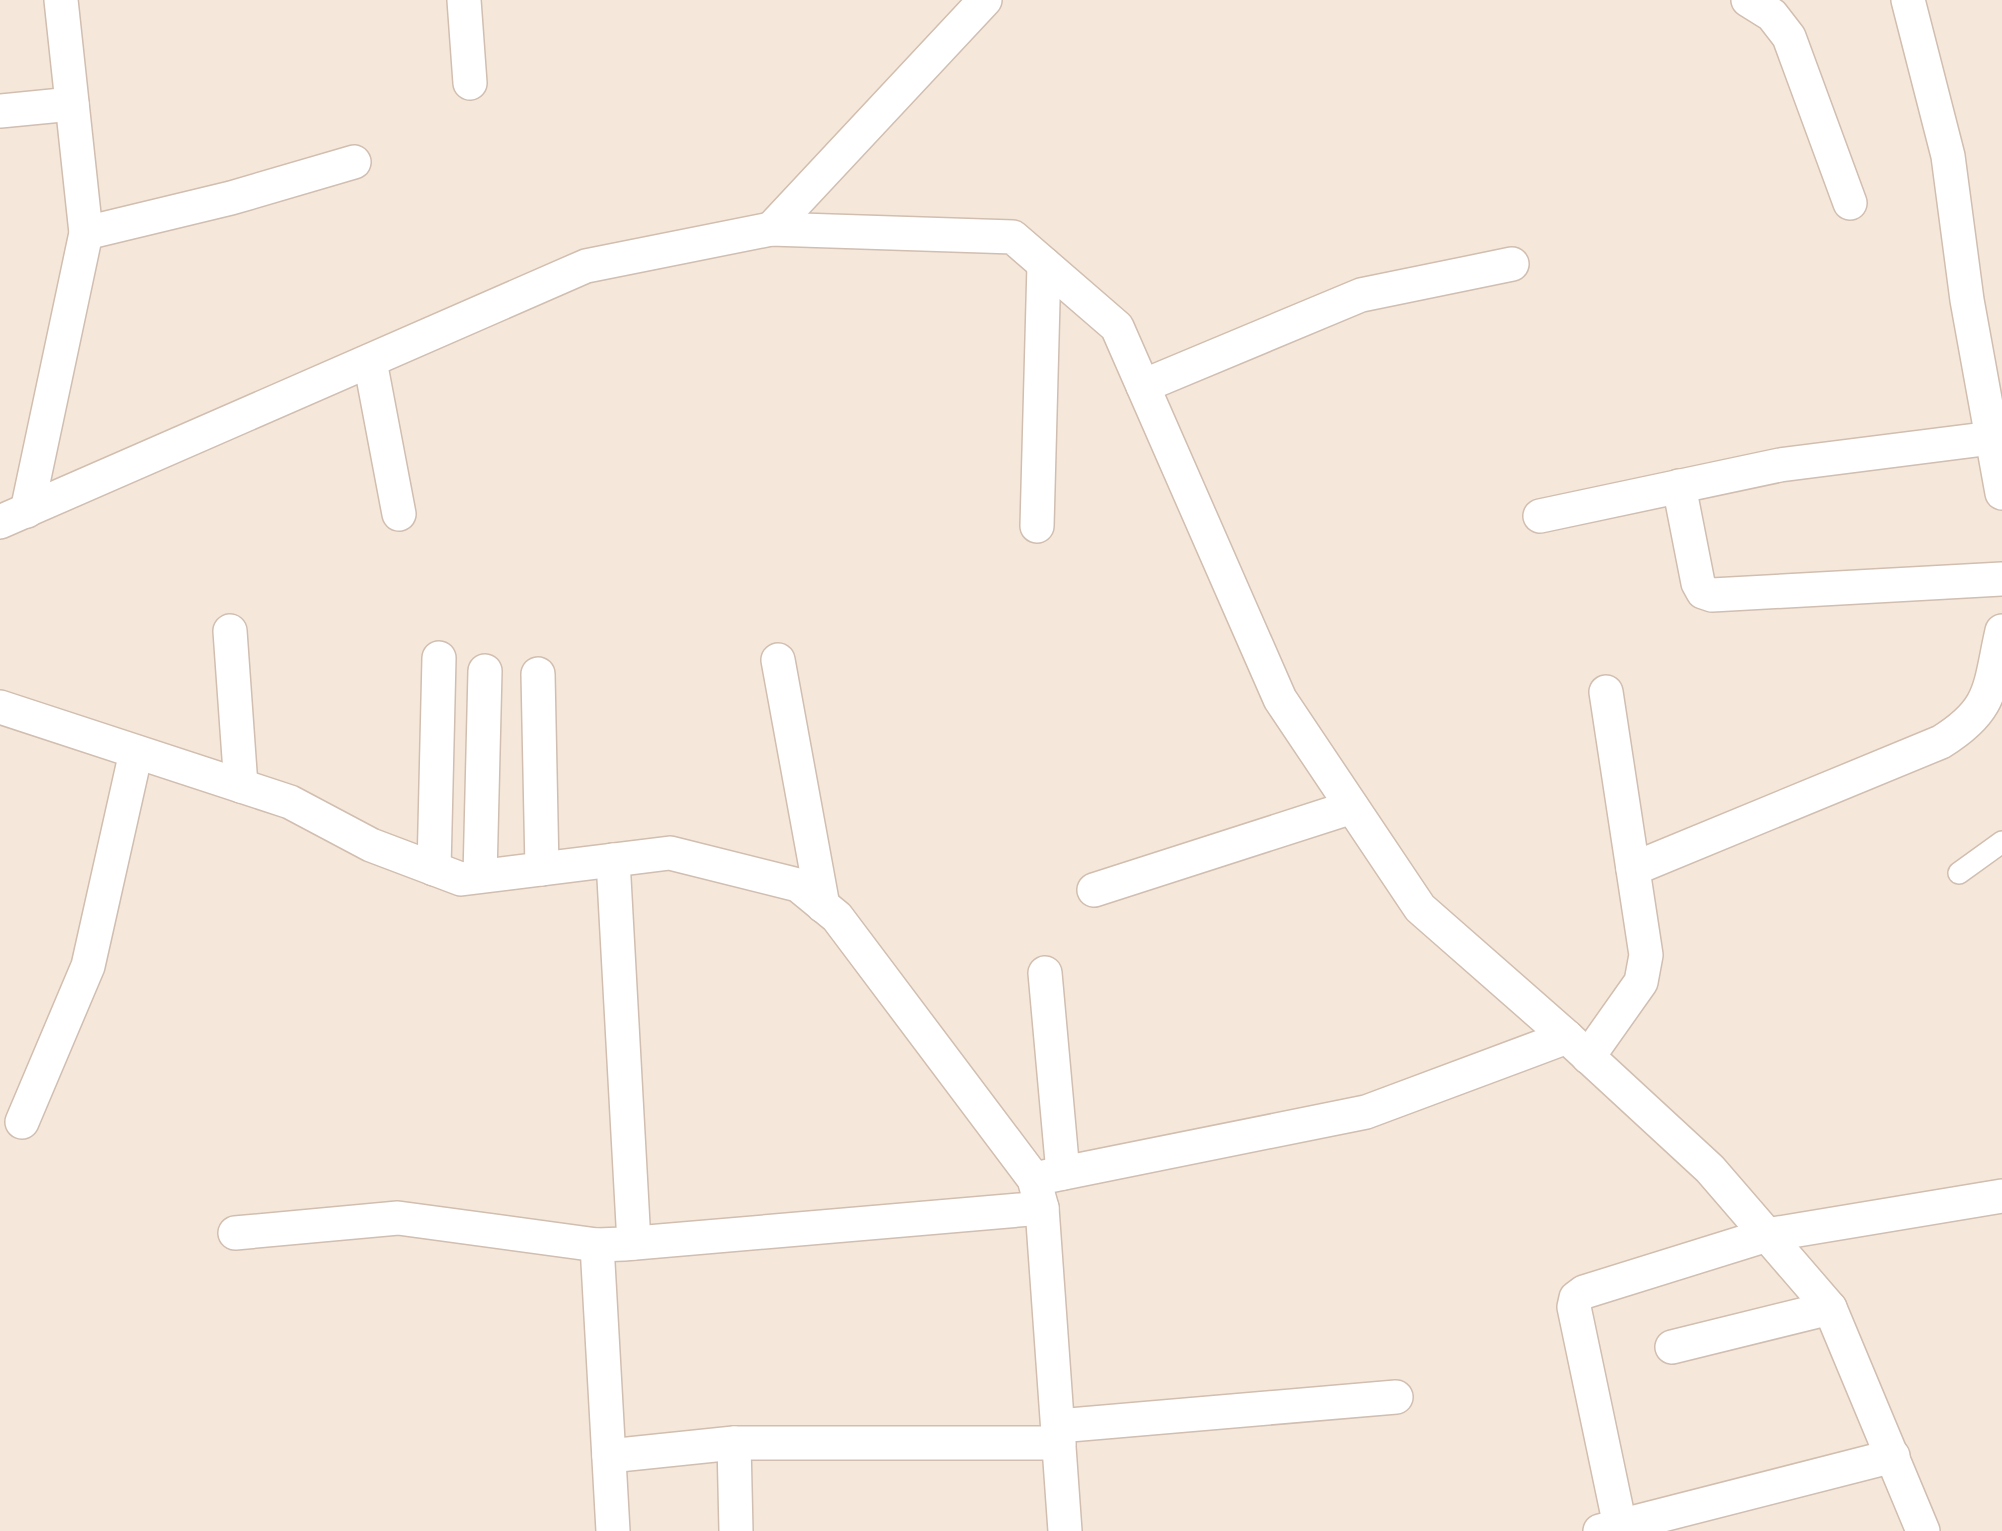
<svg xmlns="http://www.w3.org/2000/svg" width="2002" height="1531" font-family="'DM Sans',sans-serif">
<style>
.residential{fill:#f5e8da}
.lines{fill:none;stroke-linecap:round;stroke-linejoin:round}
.service-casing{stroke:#d1beb0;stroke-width:24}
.minor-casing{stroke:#d1beb0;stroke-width:36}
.service{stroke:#fff;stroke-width:21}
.minor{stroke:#fff;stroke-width:33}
</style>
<rect width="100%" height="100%" fill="#fdf6ec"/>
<rect class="residential" x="0" y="0" width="2002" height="1531"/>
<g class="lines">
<defs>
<polyline id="service" points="1959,873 2002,842"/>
<g id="minor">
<polyline points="464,0 470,83"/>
<polyline points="1748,0 1772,15 1789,37 1850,203"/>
<polyline points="1908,0 1948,156 1967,300 2002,493"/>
<polyline points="0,111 72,104"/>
<polyline points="771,229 985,0"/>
<polyline points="86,233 231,198 354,162"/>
<polyline points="370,361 399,514"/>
<polyline points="1143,386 1361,295 1512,264"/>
<polyline points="1679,486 1698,583 1703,592 1712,595 2002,579"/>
<polyline points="27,511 86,233 61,0"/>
<polyline points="1540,516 1780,465 1992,438"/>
<polyline points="0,522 586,266 771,229 1013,237 1117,327 1280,699 1420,908 1567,1037 1710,1169 1830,1308 1923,1531"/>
<polyline points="1037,526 1044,264"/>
<polyline points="230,631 241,786"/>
<polyline points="778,660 823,906"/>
<polyline points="538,674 542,869"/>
<polyline points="0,707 290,802 371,845 461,879 670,853 798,885 837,917 1034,1179 1042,1208 1065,1531"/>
<polyline points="613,860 634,1243"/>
<polyline points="434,869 439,658"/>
<path d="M1633,869L1941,742C1994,709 1989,688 2002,631"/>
<polyline points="480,876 485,671"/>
<polyline points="1094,890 1352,807"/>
<polyline points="1045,973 1063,1173"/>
<polyline points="1588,1057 1641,982 1646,955 1606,692"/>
<polyline points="22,1122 88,966 136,752"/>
<polyline points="1034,1179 1366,1112 1567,1037"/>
<polyline points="235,1233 398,1218 597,1245 624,1244 1042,1208"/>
<polyline points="597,1245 613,1531"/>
<polyline points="1672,1347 1830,1308"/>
<polyline points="1058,1426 1396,1397"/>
<polyline points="734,1443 736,1531"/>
<polyline points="609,1456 734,1443 1059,1443"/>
<polyline points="1620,1526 1574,1307 1576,1298 1584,1292 1767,1235 2002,1196"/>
<polyline points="1600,1531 1893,1456"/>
</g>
</defs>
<use href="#service" class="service-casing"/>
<use href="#minor" class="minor-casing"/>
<use href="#service" class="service"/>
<use href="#minor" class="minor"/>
</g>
</svg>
